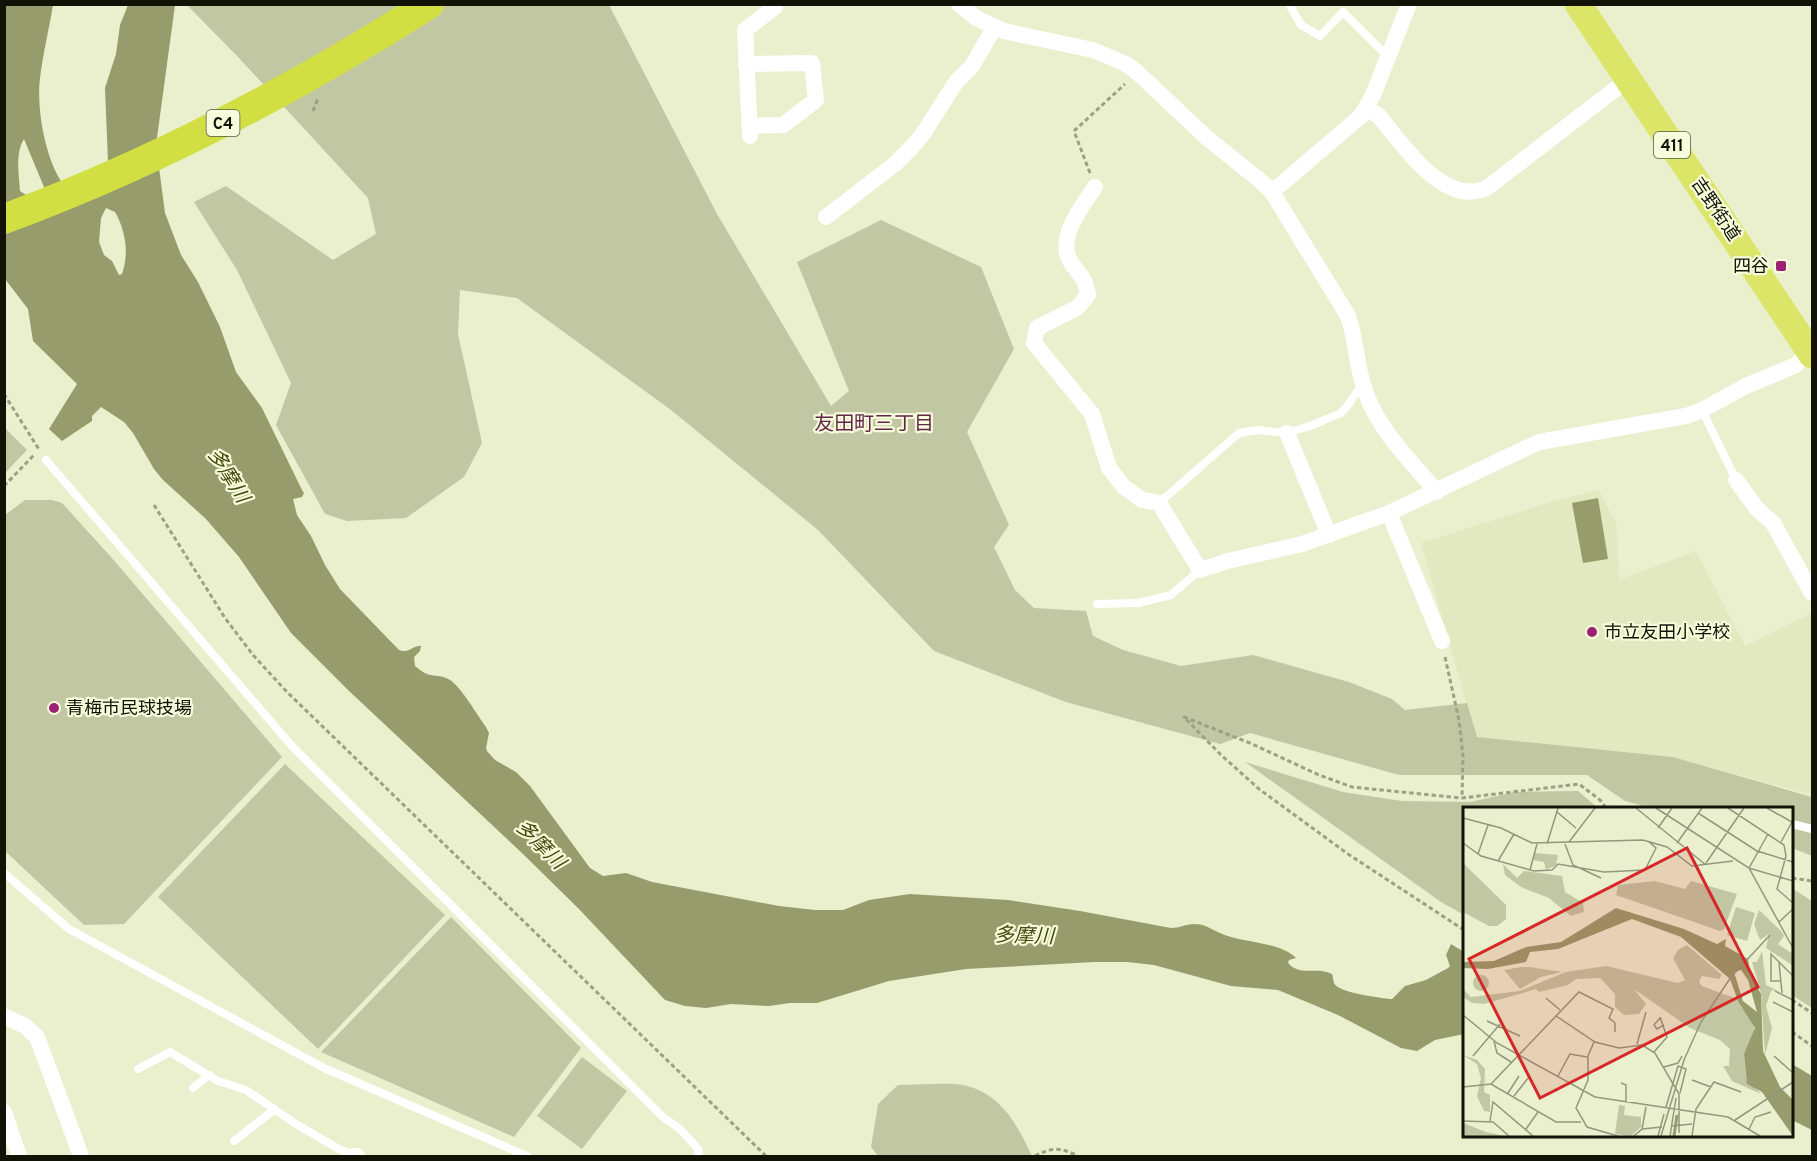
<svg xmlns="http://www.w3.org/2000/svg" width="1817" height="1161" font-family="Overpass,'Noto Sans JP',sans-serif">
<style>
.built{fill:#e2e8bf}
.green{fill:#c1c6a3}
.water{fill:#969c6b;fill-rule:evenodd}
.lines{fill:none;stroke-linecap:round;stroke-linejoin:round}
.path{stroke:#9ca087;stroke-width:3;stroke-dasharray:4.5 3;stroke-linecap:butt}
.service{stroke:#fff;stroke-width:8}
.minor{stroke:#fff;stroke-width:16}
.trunk{stroke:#dbe668;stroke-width:27}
.motorway{stroke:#d2df42;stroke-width:30}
.poi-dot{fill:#9d2075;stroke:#f7fcdb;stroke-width:2}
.labels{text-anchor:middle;stroke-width:4.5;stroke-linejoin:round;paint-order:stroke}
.shield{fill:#f7fcdb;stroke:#565947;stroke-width:1.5}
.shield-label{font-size:16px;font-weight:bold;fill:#111307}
.street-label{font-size:18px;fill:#111307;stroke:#f7fcdb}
.poi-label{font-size:18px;fill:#111307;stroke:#f7fcdb;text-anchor:start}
.neighbourhood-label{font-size:20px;fill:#62264c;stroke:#f7fcdb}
.water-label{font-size:20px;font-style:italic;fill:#45490e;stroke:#f7fcdb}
.inset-river{fill:none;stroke:#969c6b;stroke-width:3}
.inset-road{fill:none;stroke:#93977e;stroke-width:1.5}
.view{fill:#d62828;fill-opacity:0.15;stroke:#d62828;stroke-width:3}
.inset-edge{fill:none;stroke:#111307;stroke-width:3}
</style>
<rect width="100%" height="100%" fill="#eaefce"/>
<polygon class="built" points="1599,490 1617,526 1619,580 1696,551 1745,646 1810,614 1812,617 1812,795 1673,757 1476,737 1421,543 1558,500"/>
<g class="green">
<polygon points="187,5 609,5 717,214 831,406 849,391 797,262 881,220 981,267 1014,349 967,432 1009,525 994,547 1015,590 1034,608 1086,611 1093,636 1123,650 1181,666 1253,655 1349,682 1392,699 1405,710 1467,703 1477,737 1673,757 1812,797 1812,856 1792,848 1792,808 1651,808 1625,801 1587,775 1399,775 1250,733 1220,744 1066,702 934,651 818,530 671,410 517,298 460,290 458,334 482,443 464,477 406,518 347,521 325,514 276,425 291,383 237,270 194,202 226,186 333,260 376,234 368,198 239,58"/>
<polygon points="5,428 27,450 5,473 4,473"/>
<polygon points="25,500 52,500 62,503 111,557 282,757 124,924 84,925 5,851 5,515"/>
<polygon points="1245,762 1343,792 1402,801 1470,802 1515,792 1578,791 1598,808 1464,808 1464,915 1441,902"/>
<polygon points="285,764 445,915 318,1049 158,897"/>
<polygon points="1793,889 1812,901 1812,1008 1792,995"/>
<polygon points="451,917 581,1048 514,1137 321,1052"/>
<polygon points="582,1057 627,1091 582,1149 537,1116"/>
<path d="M930,1084C942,1084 956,1083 967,1086C1002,1095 1018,1126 1032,1156H878L871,1147L878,1104L898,1085Z"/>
</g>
<g class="water">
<path d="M5,5H53C49,29 43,54 40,78C36,109 46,166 67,189L108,162L105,88L116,54L120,25L128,5H175L156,145L165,213L181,255L198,282L220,327L236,372L262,408L302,490L304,493L302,497L293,499L297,515L311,536L325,565L340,589L399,650C409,654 413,645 421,646L420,651L414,657L415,666C432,681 437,672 450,680C461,687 478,716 486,727L489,733L486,748L487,751L495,760L516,772L530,786L590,868L603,876L626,873L652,882L779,906L815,910H843L869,900L910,894L1008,900L1080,911L1171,928C1180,928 1186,924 1194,924C1205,924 1211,929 1220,933C1240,943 1279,941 1296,958L1289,960L1288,963C1300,977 1316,966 1332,974C1333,976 1333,980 1334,983C1338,993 1378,997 1389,999H1392L1405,986L1426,980L1448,968L1450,966L1446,955L1451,944L1464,952V1034L1435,1040L1417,1051L1401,1048L1338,1015L1278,990L1231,986L1154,965L1127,962H1094L966,969L889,981L817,1003H790L769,1006L731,1004L706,1008L685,1006L665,1000L578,908L523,854L348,690L291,633L239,557L206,519L163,480L154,469L133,433L124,422L101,407L92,416V421L62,441L49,429L77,384L33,341L28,309L5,279ZM24,139L44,187L43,189L26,195L20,191C19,175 15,153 24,139ZM106,208L115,212C126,231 129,254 122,274L119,275L112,261L104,255L99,242L101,218Z"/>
<polygon points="1598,498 1608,559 1583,563 1572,503"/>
<polygon points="1792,1064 1812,1076 1812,1130 1792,1120"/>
</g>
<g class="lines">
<g class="path">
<polyline points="313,111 318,98"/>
<polyline points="1090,173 1074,131 1125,84"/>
<polyline points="4,394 40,451"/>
<polyline points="4,486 34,455"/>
<polyline points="154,505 225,618 253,655 287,692 766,1156"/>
<polyline points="1445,657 1459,720 1463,756 1462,798"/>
<polyline points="1792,878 1812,881"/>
<polyline points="1464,930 1348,854 1259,789 1221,755 1184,717 1250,743 1319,775 1352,787 1462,798 1579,784 1600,800 1606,808"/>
<polyline points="1792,1000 1812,1013"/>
<polyline points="1792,1032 1812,1046"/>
<path d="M1035,1156C1053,1147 1059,1147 1078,1156"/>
</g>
<g class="service">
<polyline points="1289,4 1301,25 1320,36 1343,12 1388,57"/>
<polyline points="1702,410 1736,480"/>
<polyline points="46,460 291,745 663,1117 680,1129 699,1150 698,1156"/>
<polyline points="1159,503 1239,433 1258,430 1287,433 1310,426 1341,413 1348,405 1362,384"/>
<polyline points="1097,604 1138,603 1171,595 1200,570"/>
<polyline points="1792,824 1812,829"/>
<polyline points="4,873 69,929 324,1068 527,1156"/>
<polyline points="138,1069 170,1052 218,1081 246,1090 296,1124 337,1148 355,1156"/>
<polyline points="193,1088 209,1075"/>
<polyline points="234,1141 275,1109"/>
</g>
<g class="minor">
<path d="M959,4L976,18L1004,31L1093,50L1126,64L1138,73L1207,138L1262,182L1272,192L1348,316C1356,338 1356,362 1363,384C1374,426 1410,460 1437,492"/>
<polyline points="746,64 812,63 816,100 783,125 749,126"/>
<path d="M1366,109L1378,115C1402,143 1445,210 1488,187L1627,80"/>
<polyline points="750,136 745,30 775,7 775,4"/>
<path d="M1095,187C1083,205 1058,236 1069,259C1078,276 1084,272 1088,295L1077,308L1037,328L1034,343L1092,414L1109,468L1124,487L1142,500L1159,503L1200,570L1228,561L1302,544L1389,513L1539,442L1686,416L1702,410L1746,386L1796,365L1812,348"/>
<polyline points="1272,192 1361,116 1373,95 1409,4"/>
<polyline points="826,217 895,164 910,149 923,134 956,82 972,66 994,28"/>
<polyline points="1287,433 1329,535"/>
<polyline points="1736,480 1757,509 1773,523 1812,593"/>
<polyline points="1389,513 1442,641"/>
<polyline points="4,1016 25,1026 37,1037 81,1156"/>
<polyline points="4,1112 19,1156"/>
<polyline points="354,1156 357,1156"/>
</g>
<polyline class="trunk" points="1578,4 1812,355"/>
<path class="motorway" d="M4,219C154,164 295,89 429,4"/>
</g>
<g class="poi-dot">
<rect x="1775" y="260" width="12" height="12" rx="3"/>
<circle cx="1592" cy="632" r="6"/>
<circle cx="54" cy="708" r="6"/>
</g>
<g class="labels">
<g class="shield">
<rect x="206.5" y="110" width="33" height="26" rx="4.5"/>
<rect x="1654" y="132" width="36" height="26" rx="4.5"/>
</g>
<g class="shield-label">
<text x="223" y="129">C4</text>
<text x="1672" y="151">411</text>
</g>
<g class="street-label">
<text transform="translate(1716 209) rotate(56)" y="6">吉野街道</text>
</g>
<g class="poi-label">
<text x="1769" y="272" text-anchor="end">四谷</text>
<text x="1604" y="638">市立友田小学校</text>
<text x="66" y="714">青梅市民球技場</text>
</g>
<g class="neighbourhood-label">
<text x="874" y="430">友田町三丁目</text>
</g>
<g class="water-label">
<text transform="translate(229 475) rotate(58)" y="7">多摩川</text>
<text transform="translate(541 844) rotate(45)" y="7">多摩川</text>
<text transform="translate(1024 935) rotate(2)" y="7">多摩川</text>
</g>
</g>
<g transform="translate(1463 807)">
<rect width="330" height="330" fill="#eaefce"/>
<path d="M72,46L95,48L93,58L83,63L81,55L70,53ZM0,56L43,98V112L34,119H26L0,105ZM40,57L54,71L61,64L99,69L102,85L120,96L121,105L108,109L86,91L58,80L42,68ZM192,74L222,82L228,74L274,87L261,122L257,124L153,88L155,78ZM273,100L292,106L284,134L264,128ZM296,103L319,125L321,129L315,137L330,147L329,158L303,141L306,127L297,133L291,117ZM224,138L259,168L256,172L239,169L236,175L239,179L274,192L289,213L292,225L281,247L283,271L298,287L269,274L260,259H266L267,242L257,233L227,221L171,182L183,197L176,207L161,208L152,200V187L137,171L113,172L105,178L76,185L73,182L21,197L9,196L0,190V182L8,190L57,184L103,165L143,159L215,176L222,173L210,151L215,143ZM299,144L303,178L313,183L308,184L303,199L309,221L302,248L298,186L289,155H294ZM58,160H67L99,165L78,170L57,182L41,163ZM10 176a8 8 0 1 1 16 0a8 8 0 1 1-16 0ZM0,248L14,253L22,262L21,285L27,288V305L21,304L14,289L18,271L14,257ZM156,298L162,299L161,308L178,310V320L168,329L152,327ZM0,316L23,325L41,329H0Z" fill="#c1c6a3"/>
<path d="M153,101L221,122L254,137L263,132L262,139L285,152L287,166L298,187L300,244L317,280L330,293V329L299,285L284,277L281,247L292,221L275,194L267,172L218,130L169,112L95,142L67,145L63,155L25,162L0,161V155L31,154L63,140L98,135ZM278,163L285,173L294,205L280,194L271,165Z" fill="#969c6b" fill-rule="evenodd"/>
<path class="inset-river" d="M211,329L214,308"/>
<path class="inset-road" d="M173,1L243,58M193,1L286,61L330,141M265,1L321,38L323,49L314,82L330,96M304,1L329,15M94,5L113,21M235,6L294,44L330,55M0,11L38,21L69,36L180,33L204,40L229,59L270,54M195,21L209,1M106,35L132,1M318,35L329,15M0,36L18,49L71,64L89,63L95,57L141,65L182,63L193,41L185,34M214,36L239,1M84,37L95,1M102,37L110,58L138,71M15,47L25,18M35,54L51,27M243,56L281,1M286,61L305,27M286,61L330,74M67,63L74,37M316,115L330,102M316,156L319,186M317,174H308V147L330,169M312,184L330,193M83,191L97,203M310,195L330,205M0,208L34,236L132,290L265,310L297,329M93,209L132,235L156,241L179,238L192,246L216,287V326M197,211L191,218L194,222L201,218M24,214L57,229M31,234L34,246L48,255M131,235L125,249V273L113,301L124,320L155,329M174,237L183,205M191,245L204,230L197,210M10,249L37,217M311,249L329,265M201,260L215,256L219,249M95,269L107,247L124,250M229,273L248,280M158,276L163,278V295M28,277L116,185L150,202L146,211L152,216V225M0,280L28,277L93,315H118M45,286L56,269M51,289L66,270M203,300L215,259L223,262L217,286M272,313L330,275M0,314L30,315L46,329M27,314L30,295L70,329M209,319L229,317M63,322L75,305M179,322L199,320M286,322L292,310L308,305M171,329L179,322L183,300M195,329L201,307M198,329L221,253L238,215L268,170L307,128M207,329L213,291M229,329L233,302L251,275L278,285"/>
<path class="view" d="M224,41L295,180L77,291L6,152Z"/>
<rect width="330" height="330" class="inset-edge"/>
</g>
<rect width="1817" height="1161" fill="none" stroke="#111307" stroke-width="12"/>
</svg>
